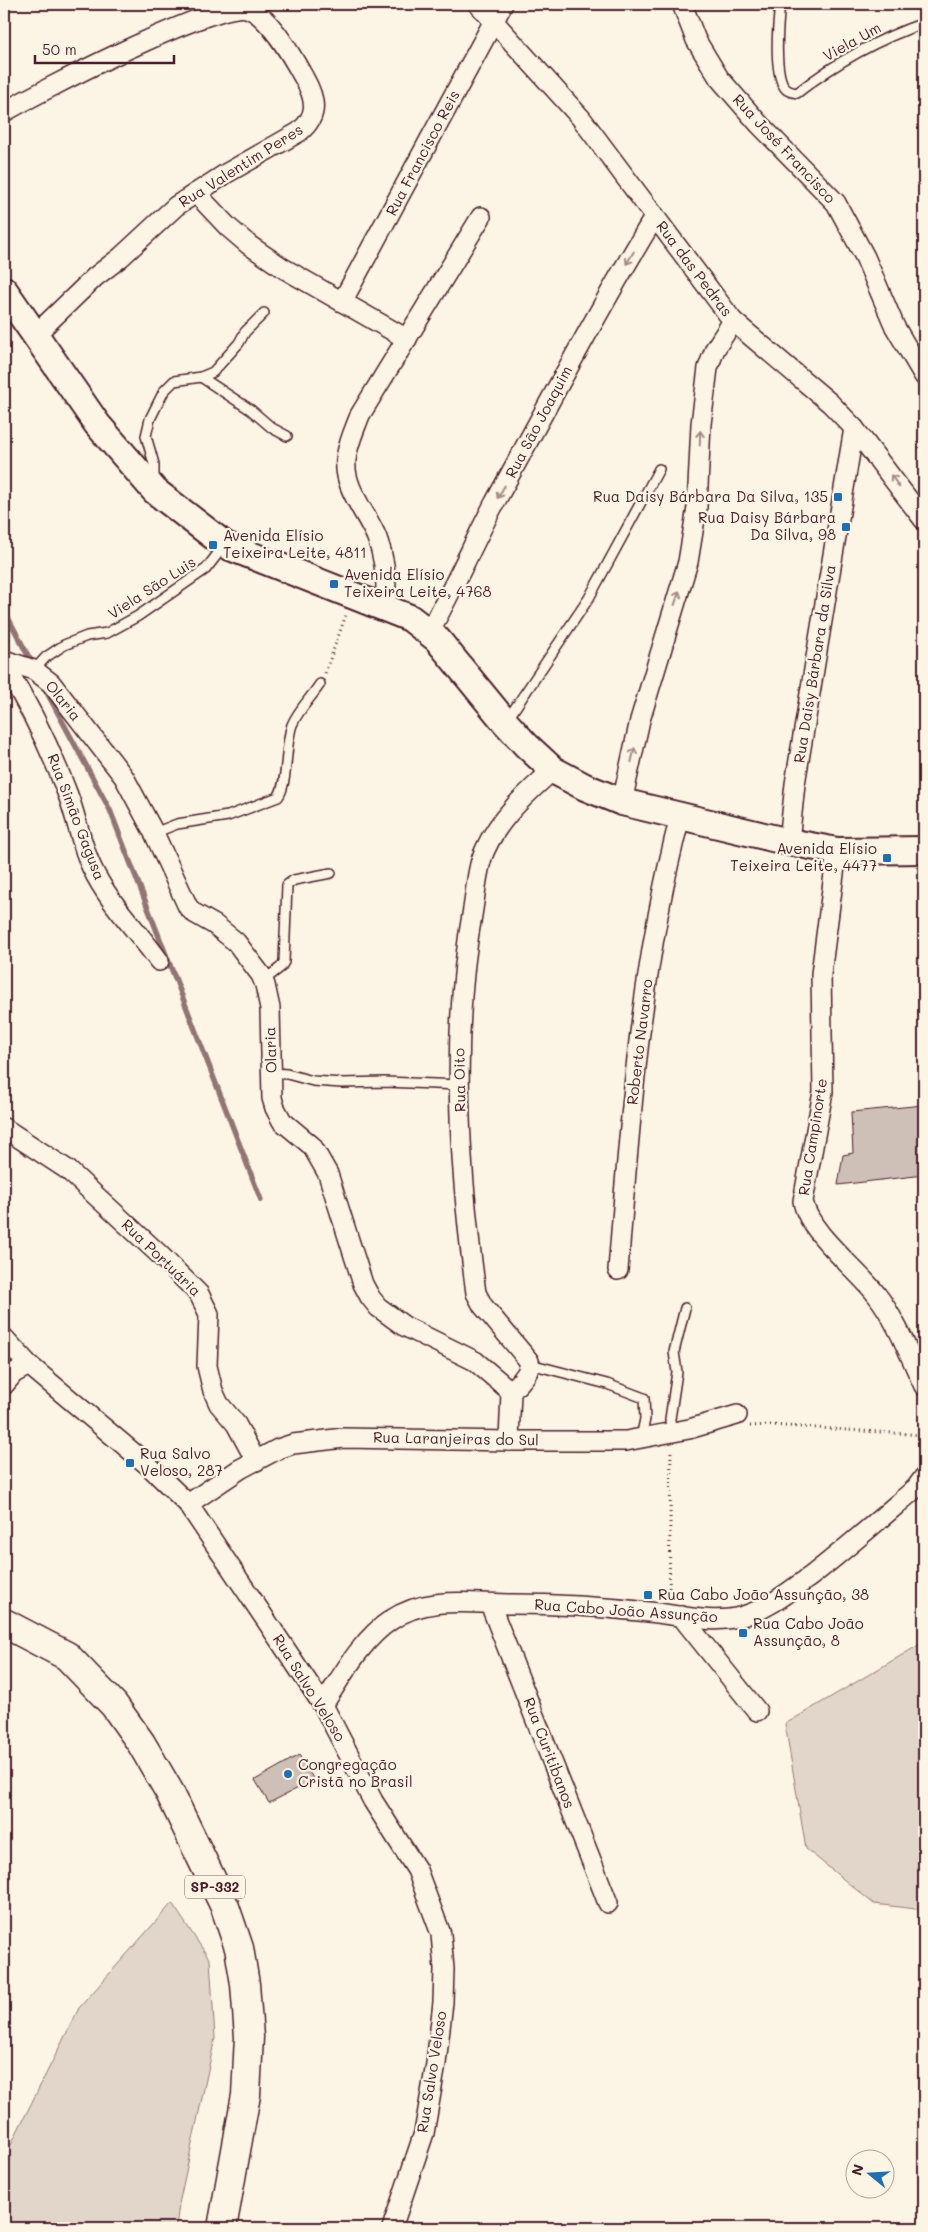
<svg xmlns="http://www.w3.org/2000/svg" width="928" height="2232" font-family="Mali,sans-serif">
<style>
.green{fill:#e2d5ca;stroke:#967a7a}
.lines{fill:none;stroke-linecap:round;stroke-linejoin:round}
.stream{stroke:#917474;stroke-width:5.5}
.building{fill:#cfc0b7;stroke:#4a1f2b}
.service-casing{stroke:#4a1f2b;stroke-width:12}
.minor-casing{stroke:#4a1f2b;stroke-width:22}
.secondary-casing{stroke:#4a1f2b;stroke-width:30}
.primary-casing{stroke:#4a1f2b;stroke-width:31}
.path{stroke:#4a1f2b;stroke-width:3;stroke-dasharray:1 4;stroke-linecap:butt}
.service{stroke:#fcf5e5;stroke-width:9}
.minor{stroke:#fcf5e5;stroke-width:19}
.secondary{stroke:#fcf5e5;stroke-width:26}
.primary{stroke:#fcf5e5;stroke-width:28}
.oneway{stroke:#a38a88}
.poi-dot{fill:#1f6fb2;stroke:#fcf5e5;stroke-width:2}
.labels{text-anchor:middle;stroke-width:4.5;stroke-linejoin:round;paint-order:stroke}
.shield{fill:#fcf5e5;stroke:#7f5f63;stroke-width:1}
.shield-label{font-size:14px;font-weight:bold;fill:#4a1f2b}
.street-label{font-size:15px;fill:#4a1f2b;stroke:#fcf5e5}
.poi-label{font-size:15px;fill:#4a1f2b;stroke:#fcf5e5;text-anchor:start}
</style>
<rect width="100%" height="100%" fill="#fcf5e5"/>
<filter id="ink" filterUnits="userSpaceOnUse"><feTurbulence type="fractalNoise" baseFrequency=".02" numOctaves="2"/><feDisplacementMap in="SourceGraphic" scale="10" xChannelSelector="R" yChannelSelector="G"/><feConvolveMatrix kernelMatrix="1 2 1 2 8 2 1 2 1" color-interpolation-filters="sRGB"/></filter>
<g filter="url(#ink)">
<g class="green">
<polygon points="924,1642 924,1910 874,1904 806,1849 785,1724"/>
<polygon points="172,1903 210,1960 215,2038 179,2204 176,2228 4,2228 4,2158 79,2008"/>
</g>
<g class="lines">
<g class="stream">
<polyline points="4,610 33,665"/>
<polyline points="45,689 110,810 261,1200"/>
</g>
</g>
<g class="building">
<polygon points="924,1105 924,1175 838,1185 843,1155 853,1153 851,1112"/>
<polygon points="299,1755 314,1780 269,1803 255,1780"/>
</g>
<g class="lines">
<defs>
<g id="service">
<path d="M780,4C778,22 773,76 786,89C789,92 793,92 797,93C835,63 878,39 924,23"/>
<polyline points="201,377 251,410 272,428 287,436"/>
<polyline points="154,481 154,464 146,436 150,419 164,391 174,381 201,377 213,372 239,343 245,332 264,313"/>
<polyline points="34,670 46,657 64,645 87,636 107,633 138,616 206,569 223,547"/>
<polyline points="507,720 589,598 659,469"/>
<path d="M154,833L177,824L228,816L278,797C288,785 285,744 292,725C298,710 311,698 320,684"/>
<polyline points="263,981 281,967 284,962 287,885 294,880 331,873"/>
<polyline points="272,1073 287,1074 313,1081 342,1083 385,1082 460,1085"/>
<polyline points="530,1364 607,1384 644,1398 645,1419 641,1438"/>
<polyline points="671,1433 670,1419 677,1372 674,1352 685,1308"/>
</g>
<g id="minor">
<polyline points="478,4 581,118 733,321 830,403 854,428 924,520"/>
<polyline points="682,4 696,40 719,78 759,124 836,203 865,257 895,327 924,376"/>
<path d="M4,112C39,92 216,0 247,8C270,16 293,58 304,78C316,99 319,116 299,132L227,173L176,206L121,257L95,277L35,335"/>
<polyline points="196,193 228,227 249,245 283,268 407,339"/>
<polyline points="342,302 503,4"/>
<path d="M386,607C387,585 385,559 377,538C367,513 343,488 346,460C347,445 355,429 360,415L481,217"/>
<path d="M429,632C453,590 472,546 494,504C547,407 598,310 655,216"/>
<polyline points="4,660 34,670 51,683 124,777 154,833 188,907 194,913 215,925 236,942 261,975 265,985 270,1008 272,1098 275,1108 282,1121 312,1146 328,1174 363,1284 370,1297 378,1307 404,1326 475,1361 508,1389 511,1392 509,1441"/>
<path d="M4,665C30,706 51,750 68,795C77,819 81,845 92,868C108,902 137,930 159,961"/>
<polyline points="622,802 640,720 688,562 697,507 701,424 708,368 715,349 733,321"/>
<polyline points="789,842 795,784 854,428"/>
<path d="M837,851L821,974L823,1092L803,1201C808,1232 857,1269 876,1294C896,1319 910,1356 924,1386"/>
<polyline points="4,1128 68,1170 160,1255 199,1294 209,1314 207,1366 213,1391 219,1404 236,1424 256,1461"/>
<path d="M618,1270C630,1118 641,965 680,817"/>
<polyline points="4,1338 29,1365 149,1466 188,1504 323,1705 373,1801 417,1870 441,1934 444,1969 443,2002 436,2064 424,2133 392,2228"/>
<polyline points="4,1385 14,1373 29,1365"/>
<path d="M511,1392C518,1383 532,1373 529,1361L483,1306L476,1293C459,1167 450,1035 473,909C476,890 477,867 485,850C499,818 528,792 553,770"/>
<polyline points="188,1504 240,1469 278,1449 293,1444 344,1438 509,1441 626,1441 689,1429 737,1415"/>
<polyline points="490,1604 608,1903"/>
<polyline points="681,1616 757,1711"/>
<path d="M323,1705C342,1676 361,1640 391,1620C427,1595 472,1604 513,1604C558,1604 603,1607 649,1612C680,1615 712,1625 743,1616C768,1609 790,1591 811,1576C847,1548 881,1518 916,1488L924,1477"/>
</g>
<polyline id="secondary" points="4,290 97,424 155,491 225,545 410,618 437,639 505,722 526,745 553,770 585,787 622,802 789,842 837,851 924,850"/>
<polyline id="primary" points="4,1623 67,1656 114,1705 141,1743 169,1791 225,1907 239,1948 245,1984 249,2037 246,2095 222,2228"/>
</defs>
<use href="#service" class="service-casing"/>
<use href="#minor" class="minor-casing"/>
<use href="#secondary" class="secondary-casing"/>
<use href="#primary" class="primary-casing"/>
<g class="path">
<polyline points="325,673 346,615"/>
<polyline points="750,1426 771,1425 924,1435"/>
<polyline points="669,1598 671,1449"/>
</g>
<use href="#service" class="service"/>
<use href="#minor" class="minor"/>
<use href="#secondary" class="secondary"/>
<use href="#primary" class="primary"/>
</g>
<defs><path id="oneway-shaft" d="M-6 0H5M1.5-3L5.5 0L1.5 3" fill="none" stroke-width="1.6" stroke-linecap="round" stroke-linejoin="round" transform="scale(1.25)"/></defs>
<g class="oneway">
<use href="#oneway-shaft" transform="translate(630 258) rotate(121)"/>
<use href="#oneway-shaft" transform="translate(700 438) rotate(-88)"/>
<use href="#oneway-shaft" transform="translate(895 481) rotate(-125)"/>
<use href="#oneway-shaft" transform="translate(501 492) rotate(119)"/>
<use href="#oneway-shaft" transform="translate(677 598) rotate(-71)"/>
<use href="#oneway-shaft" transform="translate(633 755) rotate(-77)"/>
</g>
</g>
<g class="poi-dot">
<rect x="833" y="492" width="10" height="10" rx="2.5"/>
<rect x="841" y="522" width="10" height="10" rx="2.5"/>
<rect x="208" y="540" width="10" height="10" rx="2.5"/>
<rect x="329" y="579" width="10" height="10" rx="2.5"/>
<rect x="882" y="853" width="10" height="10" rx="2.5"/>
<rect x="125" y="1458" width="10" height="10" rx="2.5"/>
<rect x="643" y="1590" width="10" height="10" rx="2.5"/>
<rect x="738" y="1628" width="10" height="10" rx="2.5"/>
<circle cx="288" cy="1774" r="5"/>
</g>
<g class="labels">
<rect class="shield" x="185" y="1875.5" width="60" height="23" rx="4"/>
<g class="shield-label">
<text x="215" y="1892">SP-332</text>
</g>
<g class="street-label">
<text transform="translate(852 42) rotate(-29)" y="5">Viela Um</text>
<text transform="translate(784 149) rotate(47)" y="5">Rua José Francisco</text>
<text transform="translate(423 153) rotate(-62)" y="5">Rua Francisco Reis</text>
<text transform="translate(241 166) rotate(-32)" y="5">Rua Valentim Peres</text>
<text transform="translate(694 269) rotate(53)" y="5">Rua das Pedras</text>
<text transform="translate(539 422) rotate(-62)" y="5">Rua São Joaquim</text>
<text transform="translate(152 588) rotate(-33)" y="5">Viela São Luis</text>
<text transform="translate(815 664) rotate(-81)" y="5">Rua Daisy Bárbara da Silva</text>
<text transform="translate(63 701) rotate(51)" y="5">Olaria</text>
<text transform="translate(76 817) rotate(69)" y="5">Rua Simão Gagusa</text>
<text transform="translate(640 1042) rotate(-83)" y="5">Roberto Navarro</text>
<text transform="translate(271 1050) rotate(-92)" y="5">Olaria</text>
<text transform="translate(460 1080) rotate(-91)" y="5">Rua Oito</text>
<text transform="translate(813 1137) rotate(-81)" y="5">Rua Campinorte</text>
<text transform="translate(161 1258) rotate(44)" y="5">Rua Portuária</text>
<text transform="translate(456 1439) rotate(1)" y="5">Rua Laranjeiras do Sul</text>
<text transform="translate(626 1611) rotate(4)" y="5">Rua Cabo João Assunção</text>
<text transform="translate(309 1688) rotate(58)" y="5">Rua Salvo Veloso</text>
<text transform="translate(549 1753) rotate(69)" y="5">Rua Curitibanos</text>
<text transform="translate(432 2072) rotate(-81)" y="5">Rua Salvo Veloso</text>
</g>
<g class="poi-label">
<text x="828" y="502" text-anchor="end">Rua Daisy Bárbara Da Silva, 135</text>
<text x="836" y="523" text-anchor="end">Rua Daisy Bárbara<tspan x="836" dy="17">Da Silva, 98</tspan></text>
<text x="223" y="541">Avenida Elísio<tspan x="223" dy="17">Teixeira Leite, 4811</tspan></text>
<text x="344" y="580">Avenida Elísio<tspan x="344" dy="17">Teixeira Leite, 4768</tspan></text>
<text x="877" y="854" text-anchor="end">Avenida Elísio<tspan x="877" dy="17">Teixeira Leite, 4477</tspan></text>
<text x="140" y="1459">Rua Salvo<tspan x="140" dy="17">Veloso, 287</tspan></text>
<text x="658" y="1600">Rua Cabo João Assunção, 38</text>
<text x="753" y="1629">Rua Cabo João<tspan x="753" dy="17">Assunção, 8</tspan></text>
<text x="298" y="1770">Congregação<tspan x="298" dy="17">Cristã no Brasil</tspan></text>
</g>
</g>
<rect width="928" height="2232" fill="none" stroke="#fcf5e5" stroke-width="20"/>
<rect x="10" y="10" width="908" height="2212" fill="none" stroke="#4a1f2b" stroke-width="2" filter="url(#ink)"/>
<g transform="translate(870 2174) rotate(288)"><circle r="24" fill="#fcf5e5" stroke="#b59f9b"/>
<path d="M0-4L9 19L0 12L-9 19Z" fill="#1f6fb2"/>
<text y="-8" font-size="14" font-weight="bold" text-anchor="middle" fill="#4a1f2b">N</text>
</g>
<path d="M35 55v8h139v-8" fill="none" stroke="#4a1f2b" stroke-width="2.5"/>
<text x="42" y="55" font-size="15" fill="#4a1f2b" stroke="#fcf5e5" stroke-width="4" paint-order="stroke">50 m</text>
</svg>
